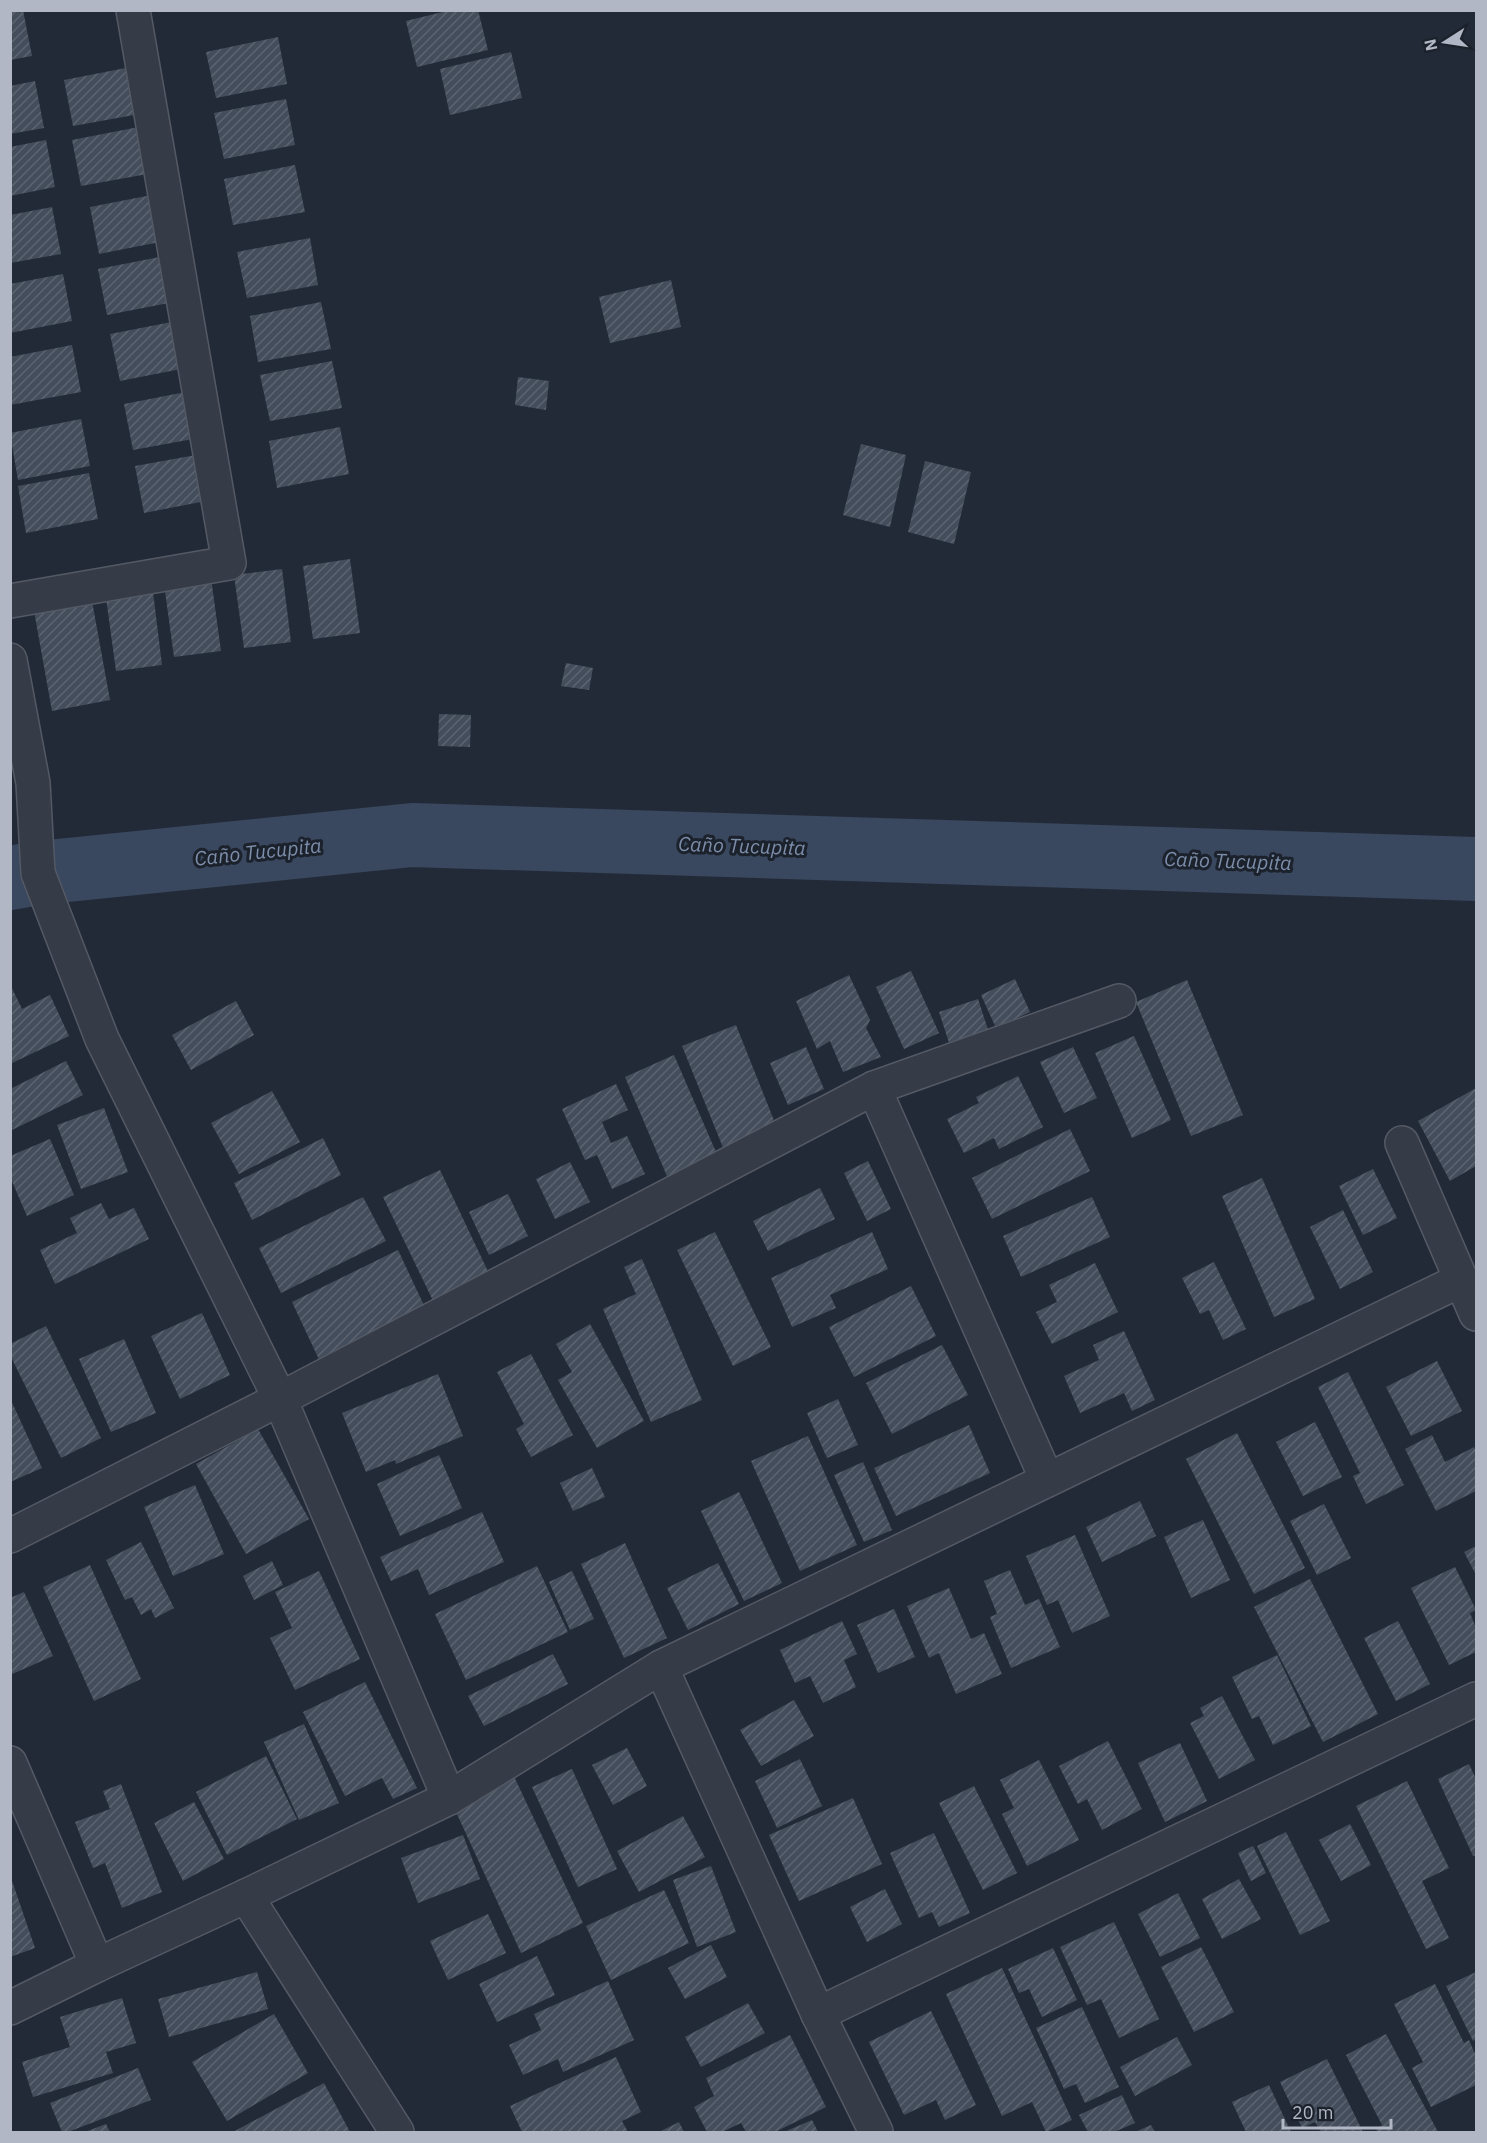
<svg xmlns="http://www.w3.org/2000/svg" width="1487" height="2143" font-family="'IBM Plex Sans',sans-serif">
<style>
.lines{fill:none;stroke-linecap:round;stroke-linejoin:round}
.river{stroke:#39475f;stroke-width:64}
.building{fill:url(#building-hatch)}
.minor-casing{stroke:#545a65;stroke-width:36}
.minor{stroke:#363c47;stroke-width:33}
.labels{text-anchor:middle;stroke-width:6;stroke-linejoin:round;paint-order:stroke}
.water-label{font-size:20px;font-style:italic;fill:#7c8daa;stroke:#1c222c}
</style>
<defs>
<pattern id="building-hatch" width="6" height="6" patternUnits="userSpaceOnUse" patternTransform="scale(1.5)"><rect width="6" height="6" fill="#444d5b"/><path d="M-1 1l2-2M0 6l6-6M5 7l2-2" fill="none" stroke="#5d6471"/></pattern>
</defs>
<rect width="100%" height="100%" fill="#232a37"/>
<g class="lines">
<polyline class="river" points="10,878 38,873 412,835 1476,869"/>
</g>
<g class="building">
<polygon points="23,10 32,56 10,60 10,11"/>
<polygon points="451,10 478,10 488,50 417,67 406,21"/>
<polygon points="278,37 287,84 216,98 206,52"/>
<polygon points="511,52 522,98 450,115 440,69"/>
<polygon points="136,66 145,113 73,126 64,80"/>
<polygon points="35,81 44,128 10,134 10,86"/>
<polygon points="286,99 295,145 224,159 214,113"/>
<polygon points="144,126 153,173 81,186 72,140"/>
<polygon points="46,140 55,187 10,196 10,147"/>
<polygon points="295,165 305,212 233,225 224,179"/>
<polygon points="162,193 170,240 99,254 90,207"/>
<polygon points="52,207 61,254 10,263 10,215"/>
<polygon points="310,238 318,285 247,298 237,252"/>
<polygon points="170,255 179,301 107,315 98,269"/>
<polygon points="63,274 72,321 10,333 10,284"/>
<polygon points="671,280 681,327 610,343 599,297"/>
<polygon points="321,302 331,349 258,362 250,316"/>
<polygon points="182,320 191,367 120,381 110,334"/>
<polygon points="72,345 81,392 10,405 10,357"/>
<polygon points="332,361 342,408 270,421 260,375"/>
<polygon points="518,377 549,381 546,410 515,405"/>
<polygon points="196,390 204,437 133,450 124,404"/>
<polygon points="81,419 90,466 18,480 10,433"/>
<polygon points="340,427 349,474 277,488 269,441"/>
<polygon points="861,444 906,455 890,527 843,515"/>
<polygon points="207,453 216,499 144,513 135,466"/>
<polygon points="925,461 971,472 954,544 908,532"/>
<polygon points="89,473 98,519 26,533 18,486"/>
<polygon points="350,559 360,633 313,639 303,566"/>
<polygon points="282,569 291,642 244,648 234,575"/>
<polygon points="211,578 221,651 174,657 164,584"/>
<polygon points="153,592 162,665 116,671 106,598"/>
<polygon points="92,601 110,700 52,711 34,611"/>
<polygon points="566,663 593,668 589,690 561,686"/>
<polygon points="439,714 471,715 470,747 438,746"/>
<polygon points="911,971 939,1033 904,1049 876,987"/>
<polygon points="849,975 870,1020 866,1028 881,1057 843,1072 830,1041 817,1049 796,1001"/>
<polygon points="1015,979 1030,1012 996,1028 981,995"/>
<polygon points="1187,980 1243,1115 1191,1136 1136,1002"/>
<polygon points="10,984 22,1009 50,995 69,1036 10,1064"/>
<polygon points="978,999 993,1045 954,1058 939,1012"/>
<polygon points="236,1001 254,1035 191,1070 172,1035"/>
<polygon points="736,1025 779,1133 726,1155 682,1046"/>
<polygon points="1134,1036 1171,1120 1132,1138 1095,1053"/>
<polygon points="806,1047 824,1089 788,1105 770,1063"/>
<polygon points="1073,1047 1097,1098 1064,1113 1040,1062"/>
<polygon points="674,1055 719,1159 669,1181 625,1077"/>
<polygon points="66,1061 83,1095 10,1131 10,1089"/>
<polygon points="1018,1076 1043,1127 999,1149 994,1138 964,1153 947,1119 979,1103 976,1097"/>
<polygon points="616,1084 628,1110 602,1122 611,1143 627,1136 645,1174 612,1189 597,1155 585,1160 562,1109"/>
<polygon points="1476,1088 1476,1166 1450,1181 1418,1121"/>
<polygon points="272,1091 300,1142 239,1174 211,1123"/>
<polygon points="104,1108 128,1172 81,1189 57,1125"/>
<polygon points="1070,1129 1090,1171 992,1219 972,1178"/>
<polygon points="323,1138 341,1175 252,1220 234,1183"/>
<polygon points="50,1139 74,1195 27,1216 10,1177 10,1156"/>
<polygon points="868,1161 891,1209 867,1221 844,1173"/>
<polygon points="570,1162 590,1202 555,1219 536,1179"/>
<polygon points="1373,1169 1397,1218 1363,1235 1339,1186"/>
<polygon points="440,1170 493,1282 437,1309 383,1197"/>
<polygon points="1262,1178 1315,1299 1274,1317 1222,1196"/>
<polygon points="820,1188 835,1219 768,1251 753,1221"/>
<polygon points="508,1194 528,1236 489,1255 469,1212"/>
<polygon points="363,1197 386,1241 281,1293 259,1248"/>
<polygon points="1092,1197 1110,1237 1021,1277 1003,1236"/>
<polygon points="101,1203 109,1219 134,1208 149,1239 55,1284 40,1250 77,1233 70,1218"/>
<polygon points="1343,1210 1373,1272 1340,1289 1310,1227"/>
<polygon points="715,1232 771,1347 733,1366 677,1250"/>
<polygon points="872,1232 888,1269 830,1295 836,1308 792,1327 771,1278"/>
<polygon points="398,1250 428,1314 322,1366 292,1302"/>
<polygon points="642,1259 702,1400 651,1422 603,1309 636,1294 624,1267"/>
<polygon points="1214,1262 1246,1329 1223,1340 1209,1310 1200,1314 1182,1278"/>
<polygon points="1095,1263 1118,1312 1052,1344 1036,1312 1057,1302 1049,1285"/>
<polygon points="911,1286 936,1336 854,1377 829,1327"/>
<polygon points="202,1313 230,1375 180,1399 151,1336"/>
<polygon points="590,1324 644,1421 597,1448 558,1380 572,1372 556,1344"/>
<polygon points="46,1326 101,1438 61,1458 10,1355 10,1344"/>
<polygon points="1124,1331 1155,1400 1132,1411 1124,1393 1080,1413 1064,1376 1099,1360 1093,1345"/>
<polygon points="124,1339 156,1413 111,1432 79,1359"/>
<polygon points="942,1345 968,1395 892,1434 866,1383"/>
<polygon points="531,1354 573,1435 531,1457 516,1429 524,1424 497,1372"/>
<polygon points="1437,1361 1462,1411 1411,1436 1386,1387"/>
<polygon points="1348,1372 1404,1485 1366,1504 1353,1476 1360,1473 1318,1387"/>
<polygon points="438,1374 463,1436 396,1464 395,1460 366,1472 342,1413"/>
<polygon points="10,1398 42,1468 10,1482"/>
<polygon points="838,1399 858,1445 827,1458 807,1413"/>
<polygon points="1315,1422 1342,1477 1303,1496 1276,1442"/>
<polygon points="969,1425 990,1473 896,1516 874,1468"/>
<polygon points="258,1429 309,1519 246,1554 196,1464"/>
<polygon points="1237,1433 1305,1568 1254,1594 1186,1459"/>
<polygon points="1432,1435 1445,1462 1474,1447 1476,1452 1476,1491 1436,1511 1405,1449"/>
<polygon points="808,1436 857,1545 800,1571 751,1461"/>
<polygon points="439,1455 462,1508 400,1536 377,1484"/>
<polygon points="863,1462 892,1530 864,1542 834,1475"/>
<polygon points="592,1468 605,1497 573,1511 560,1483"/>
<polygon points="195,1485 224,1554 173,1576 144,1507"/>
<polygon points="739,1492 782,1583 744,1601 701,1511"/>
<polygon points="1140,1501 1156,1536 1102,1562 1086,1527"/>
<polygon points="1324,1504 1351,1558 1317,1575 1290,1521"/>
<polygon points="482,1512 504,1562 429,1595 418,1569 391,1581 380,1557"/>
<polygon points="1203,1520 1230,1580 1191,1598 1164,1537"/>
<polygon points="1075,1535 1110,1616 1072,1633 1058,1600 1047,1605 1026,1556"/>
<polygon points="141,1542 174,1608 155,1618 151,1609 141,1615 132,1597 125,1600 106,1560"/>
<polygon points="625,1543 667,1638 624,1658 581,1564"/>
<polygon points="1476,1546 1476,1575 1464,1552"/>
<polygon points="272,1561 283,1585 254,1600 243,1576"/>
<polygon points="718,1563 739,1604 688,1630 667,1588"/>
<polygon points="90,1565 141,1679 94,1701 43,1587"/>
<polygon points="537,1566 568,1632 466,1680 435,1614"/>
<polygon points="1455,1567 1476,1610 1470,1613 1476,1628 1476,1652 1449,1665 1411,1588"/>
<polygon points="1010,1570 1025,1605 1039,1599 1060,1647 1011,1668 990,1617 997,1614 984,1581"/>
<polygon points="319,1571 360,1659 295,1690 270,1638 292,1628 275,1592"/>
<polygon points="572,1571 594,1619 570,1630 549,1582"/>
<polygon points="1310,1579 1378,1714 1323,1742 1254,1607"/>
<polygon points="949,1588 971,1639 984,1633 1002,1674 956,1694 939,1653 929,1658 907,1606"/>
<polygon points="24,1592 53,1656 10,1675 10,1598"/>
<polygon points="894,1609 915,1657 878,1673 857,1625"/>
<polygon points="842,1621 857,1654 844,1660 856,1687 823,1703 810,1676 795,1683 780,1650"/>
<polygon points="1398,1621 1430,1684 1396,1701 1364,1638"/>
<polygon points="553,1654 568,1684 484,1726 468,1696"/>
<polygon points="1277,1655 1311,1726 1273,1745 1259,1716 1252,1719 1232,1677"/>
<polygon points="365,1682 417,1788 393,1799 382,1778 345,1796 303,1712"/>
<polygon points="1222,1696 1255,1760 1219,1779 1190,1723 1204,1716 1200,1708"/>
<polygon points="794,1700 814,1736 761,1766 740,1730"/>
<polygon points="304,1724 339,1803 299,1820 264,1742"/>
<polygon points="1108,1741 1142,1809 1102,1830 1087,1799 1078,1804 1059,1766"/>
<polygon points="1180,1743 1207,1801 1165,1822 1138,1763"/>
<polygon points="627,1748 647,1786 613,1805 592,1765"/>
<polygon points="266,1756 297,1819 227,1855 196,1792"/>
<polygon points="800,1759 822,1806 777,1828 755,1781"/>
<polygon points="1039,1760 1079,1840 1027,1866 1002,1814 1014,1808 1000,1780"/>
<polygon points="1469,1764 1476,1779 1476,1855 1473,1856 1438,1779"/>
<polygon points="572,1769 617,1869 578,1887 532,1787"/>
<polygon points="511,1770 583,1923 521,1953 450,1799"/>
<polygon points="1407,1781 1449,1868 1422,1881 1449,1938 1426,1949 1356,1806"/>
<polygon points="121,1784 162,1892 122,1908 105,1863 93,1868 75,1822 110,1809 103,1791"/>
<polygon points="974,1786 1017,1873 983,1890 939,1803"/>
<polygon points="853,1798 882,1864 799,1901 769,1835"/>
<polygon points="194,1802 224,1859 183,1881 154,1823"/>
<polygon points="683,1816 705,1857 639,1892 617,1851"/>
<polygon points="1350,1824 1371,1865 1341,1881 1319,1840"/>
<polygon points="1286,1832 1330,1921 1300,1935 1257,1846"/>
<polygon points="934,1833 970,1913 939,1927 932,1912 919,1918 890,1853"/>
<polygon points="463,1835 480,1879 418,1903 401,1858"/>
<polygon points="1253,1846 1266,1873 1251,1881 1238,1853"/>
<polygon points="711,1866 736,1932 697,1947 673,1880"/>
<polygon points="10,1875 35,1948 10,1957"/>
<polygon points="1239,1879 1261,1919 1222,1939 1202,1899"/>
<polygon points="885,1889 902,1924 867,1942 850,1907"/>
<polygon points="664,1890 689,1943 611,1980 586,1926"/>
<polygon points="1178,1893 1200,1938 1160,1957 1138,1914"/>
<polygon points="488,1914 506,1953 448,1980 430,1941"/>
<polygon points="1114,1922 1159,2019 1119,2038 1101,1999 1087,2005 1060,1947"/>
<polygon points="711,1945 727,1977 685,1999 668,1968"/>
<polygon points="1201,1947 1234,2012 1194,2032 1161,1967"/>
<polygon points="1053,1948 1077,2000 1042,2017 1029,1989 1019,1993 1008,1969"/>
<polygon points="537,1956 555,1995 497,2022 479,1984"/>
<polygon points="1002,1968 1072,2120 1046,2132 1032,2102 1002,2116 946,1994"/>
<polygon points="257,1972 268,2009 169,2037 158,1999"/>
<polygon points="1476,1972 1476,2039 1473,2041 1446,1986"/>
<polygon points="608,1981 634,2040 563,2072 558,2059 523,2075 509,2045 541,2030 534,2014"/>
<polygon points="1435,1984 1464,2043 1469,2040 1476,2056 1476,2085 1431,2107 1412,2068 1423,2062 1394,2004"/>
<polygon points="122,1998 136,2043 106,2052 113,2073 33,2097 22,2062 70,2047 60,2017"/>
<polygon points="748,2003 765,2033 701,2067 685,2037"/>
<polygon points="1082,2007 1119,2087 1085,2103 1076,2084 1064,2089 1036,2028"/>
<polygon points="931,2011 976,2105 945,2120 936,2100 904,2115 869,2042"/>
<polygon points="274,2014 308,2073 227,2121 192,2062"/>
<polygon points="1386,2034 1438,2132 1378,2132 1376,2129 1382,2125 1346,2055"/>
<polygon points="790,2035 826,2107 775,2132 746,2132 741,2123 722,2132 707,2132 694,2107 714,2096 706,2078"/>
<polygon points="1177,2037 1192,2065 1135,2096 1120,2067"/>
<polygon points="616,2057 641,2112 622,2121 628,2132 522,2132 510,2106"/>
<polygon points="1327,2059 1363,2132 1321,2132 1315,2122 1302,2128 1280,2082"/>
<polygon points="138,2068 151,2100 68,2132 62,2132 50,2103"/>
<polygon points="324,2083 350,2132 233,2132"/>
<polygon points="1269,2085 1291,2132 1246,2132 1232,2102"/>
<polygon points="1122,2095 1135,2123 1114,2132 1088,2132 1079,2115"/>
<polygon points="812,2120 818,2132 784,2132"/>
<polygon points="679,2122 684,2132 659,2132"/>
<polygon points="106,2124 110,2132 85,2132"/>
<polygon points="1151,2125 1155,2132 1135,2132"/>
</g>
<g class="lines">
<defs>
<g id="minor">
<polyline points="10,601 229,563 133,10"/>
<polyline points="10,660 33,783 38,873 102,1039 280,1399 449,1798"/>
<polyline points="874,1088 1047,1480"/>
<polyline points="1402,1143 1476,1314"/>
<polyline points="10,1536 280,1399 874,1088 1119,1001"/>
<polyline points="661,1667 818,2014 876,2132"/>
<polyline points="10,1763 97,1965"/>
<polyline points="246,1896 397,2132"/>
<polyline points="10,2008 97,1965 246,1896 449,1798 661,1667 1461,1280"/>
<polyline points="818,2014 1476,1699"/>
</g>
</defs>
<use href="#minor" class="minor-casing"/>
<use href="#minor" class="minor"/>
</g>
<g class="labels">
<g class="water-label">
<text transform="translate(742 846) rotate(2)" y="7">Caño Tucupita</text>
<text transform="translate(258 852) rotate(-6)" y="7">Caño Tucupita</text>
<text transform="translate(1228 861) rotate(2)" y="7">Caño Tucupita</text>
</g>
</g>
<rect width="1487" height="2143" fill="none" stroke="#b1b7c4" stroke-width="24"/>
<g transform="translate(1445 42) rotate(258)" stroke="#1c222c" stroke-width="4.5" paint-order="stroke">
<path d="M0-4.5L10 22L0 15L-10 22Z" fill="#b1b7c4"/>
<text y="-9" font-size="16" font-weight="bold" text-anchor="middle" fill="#b1b7c4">N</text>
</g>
<path d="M1283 2119v9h108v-9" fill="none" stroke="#b1b7c4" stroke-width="3"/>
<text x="1292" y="2119" font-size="18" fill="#b1b7c4" stroke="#1c222c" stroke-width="4.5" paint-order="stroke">20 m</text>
</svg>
